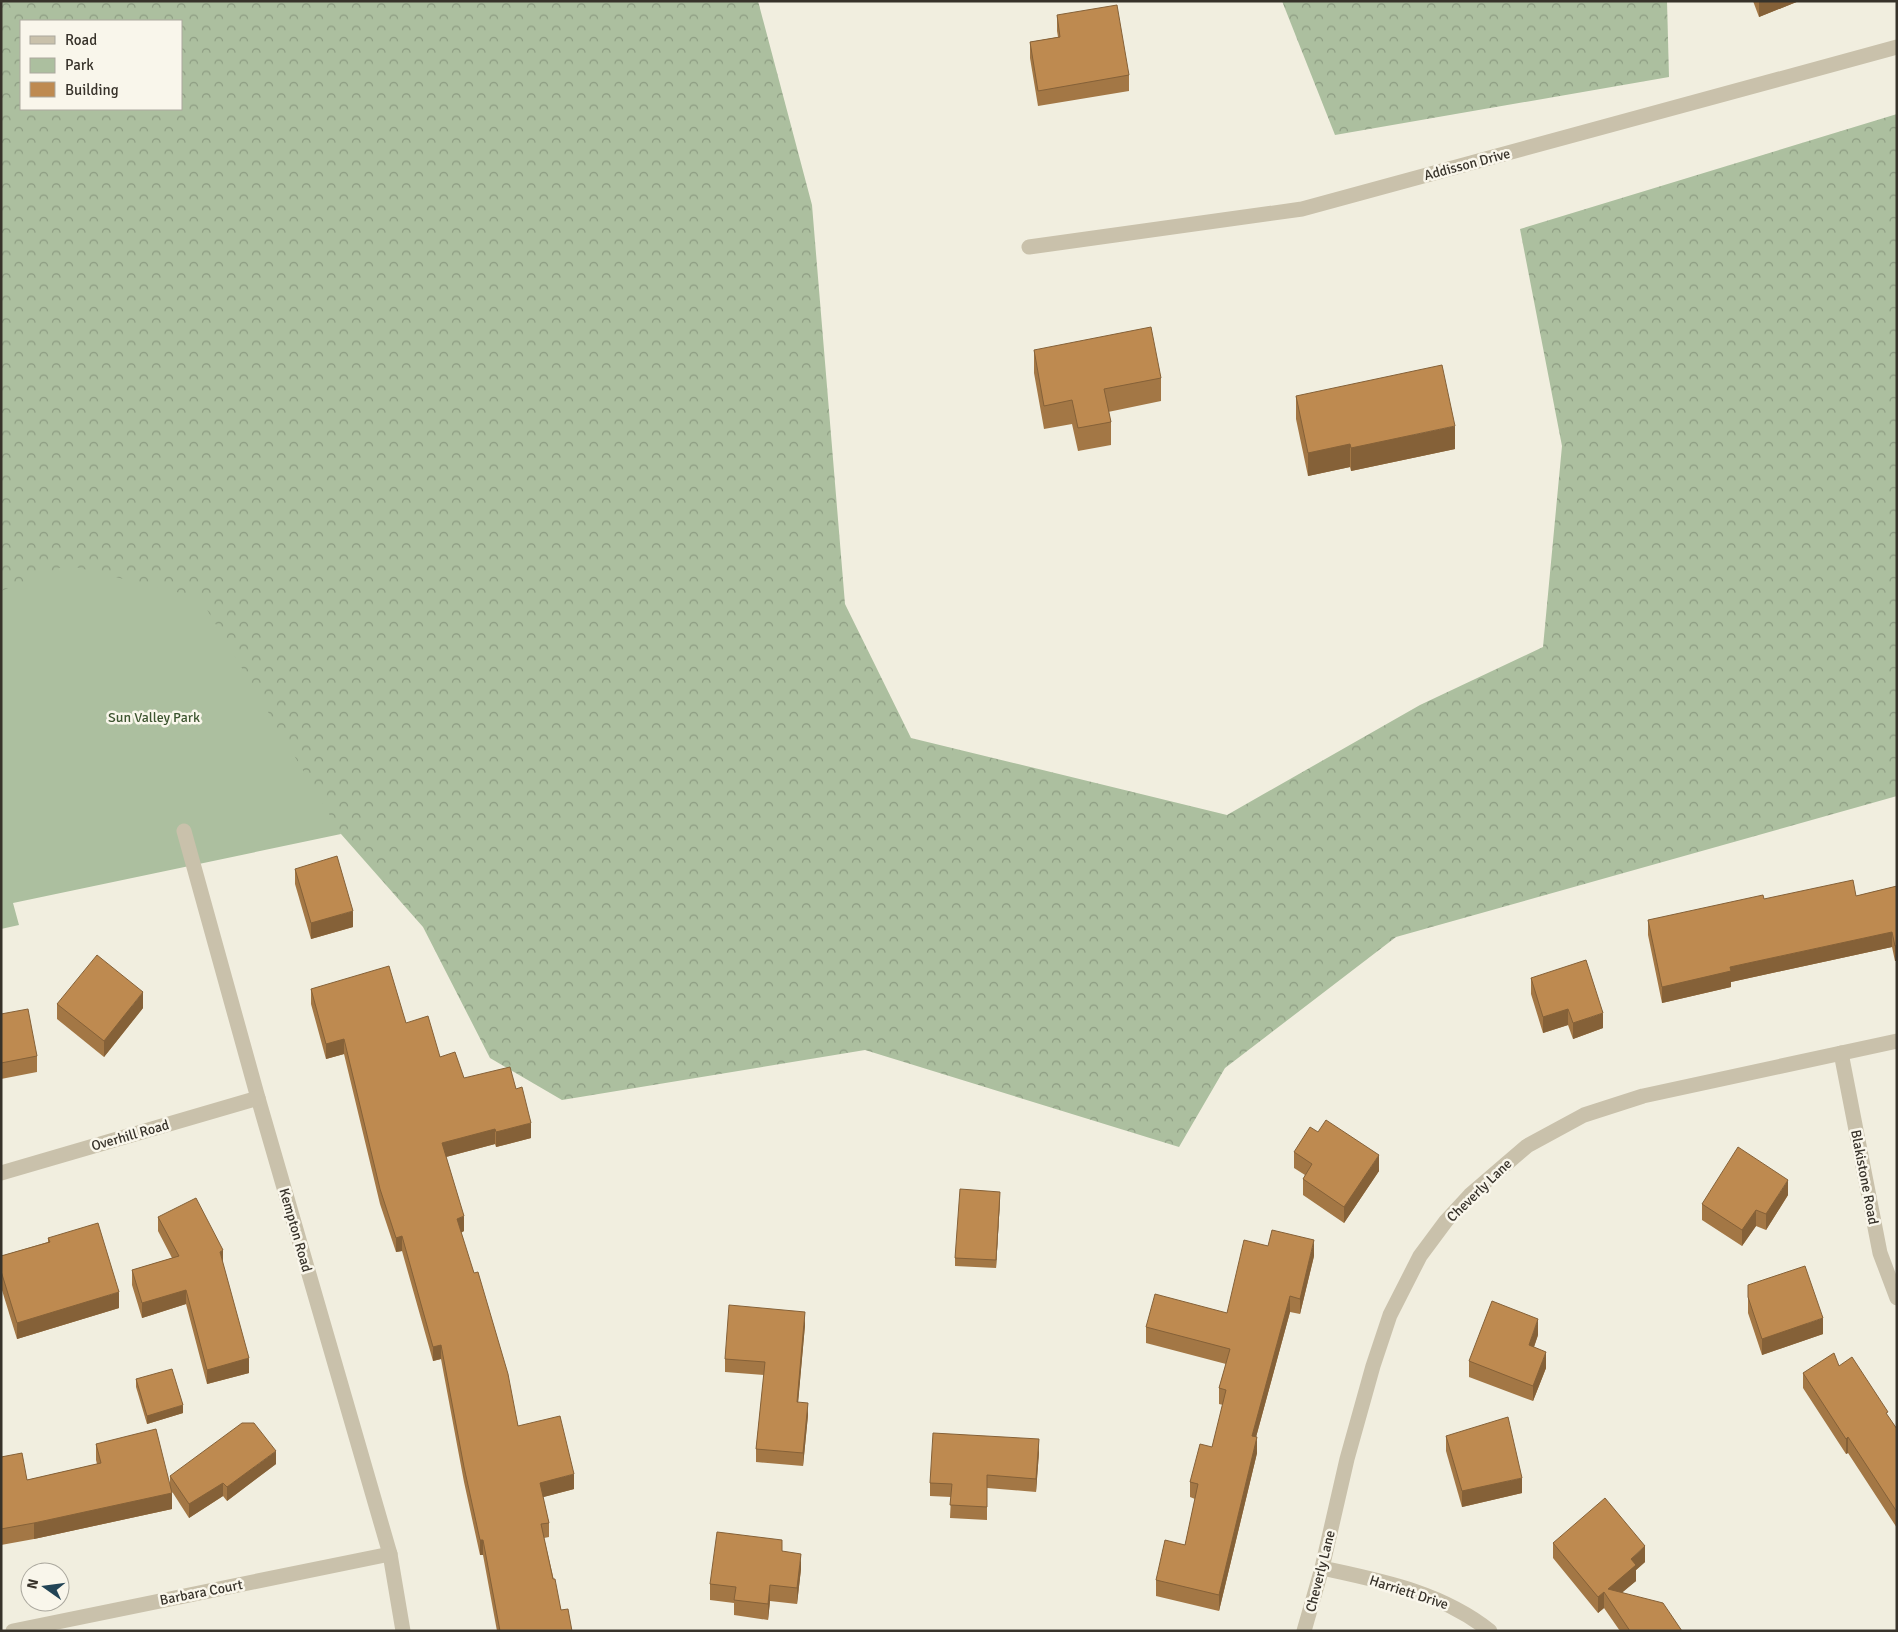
<svg xmlns="http://www.w3.org/2000/svg" width="1898" height="1632" font-family="Signika,sans-serif">
<style>
.green{fill:#acbf9f}
.forest{fill:url(#forest-crowns);fill-rule:evenodd}
.lines{fill:none;stroke-linecap:round;stroke-linejoin:round}
.minor{stroke:#c9c1ab;stroke-width:15}
.wall{fill:#a37745}
.shaded-wall{fill:#856138}
.building{fill:#be8a50;stroke:#856138}
.labels{text-anchor:middle;stroke-width:5;stroke-linejoin:round;paint-order:stroke}
.street-label{font-size:14px;fill:#37322a;stroke:#f9f6eb}
.park-label{font-size:14px;fill:#3c542f;stroke:#f9f6eb}
</style>
<defs>
<pattern id="forest-crowns" width="20" height="18" patternUnits="userSpaceOnUse" patternTransform="scale(1.25)"><rect width="20" height="18" fill="#acbf9f"/><path d="M2 6a3 3 0 1 1 6 0M12 15a3 3 0 1 1 6 0" fill="none" stroke="#8d9c82"/></pattern>
</defs>
<rect width="100%" height="100%" fill="#f1eedf"/>
<polygon class="green" points="220,358 341,834 13,903 19,925 1,929 1,410"/>
<g class="forest">
<path d="M1,1H758L812,205L845,604L911,738L1227,815L1420,705L1543,647L1562,446L1520,229L1897,114V796L1396,937L1225,1068L1179,1147L865,1050L562,1100L490,1058L423,927L341,834L200,598L67,565L1,591ZM21,21H181V109H21Z"/>
<polygon points="1282,1 1667,1 1669,77 1335,135"/>
</g>
<g class="lines">
<g class="minor">
<polyline points="1029,247 1302,209 1897,47"/>
<polyline points="184,831 258,1098 390,1554 403,1631"/>
<polyline points="1841,1053 1880,1253 1897,1298"/>
<polyline points="1,1173 258,1098"/>
<path d="M1322,1568C1382,1581 1441,1592 1490,1631"/>
<polyline points="13,1631 390,1554"/>
<polyline points="1304,1631 1322,1568 1347,1459 1373,1366 1390,1315 1420,1256 1446,1221 1470,1195 1527,1146 1584,1115 1643,1096 1897,1041"/>
</g>
</g>
<g class="wall">
<polygon points="1753,1 1799,1 1759,17"/>
<polygon points="1057,15 1129,75 1129,91 1038,106 1030,58 1030,42 1058,37 1057,31"/>
<polygon points="1034,350 1161,378 1161,401 1108,412 1111,422 1111,445 1078,451 1072,424 1044,429 1034,373"/>
<polygon points="1296,396 1455,449 1351,471 1350,467 1308,476 1296,419"/>
<polygon points="295,869 353,927 311,939 295,884"/>
<polygon points="1897,886 1897,961 1895,961 1892,947 1731,982 1731,987 1662,1003 1648,935 1648,920 1764,899 1856,896"/>
<polygon points="1531,978 1603,1028 1573,1039 1568,1025 1543,1033 1531,994"/>
<polygon points="311,989 406,1023 440,1057 464,1078 516,1089 531,1138 496,1147 495,1144 446,1157 464,1231 461,1233 518,1426 574,1489 543,1497 549,1523 549,1537 544,1538 561,1610 572,1631 497,1631 483,1555 480,1555 464,1482 441,1359 433,1361 402,1251 396,1252 380,1204 344,1054 326,1059 311,1004"/>
<polygon points="57,1004 143,1008 104,1057 57,1019"/>
<polygon points="1,1014 37,1056 37,1072 1,1079"/>
<polygon points="1294,1152 1379,1171 1344,1223 1303,1195 1303,1179 1305,1175 1294,1168"/>
<polygon points="1788,1195 1766,1230 1756,1226 1742,1246 1702,1220 1702,1204"/>
<polygon points="1000,1200 996,1268 955,1266 955,1258"/>
<polygon points="158,1217 223,1264 249,1373 207,1384 186,1304 142,1318 132,1285 132,1270 172,1258 158,1231"/>
<polygon points="48,1238 119,1308 17,1339 1,1287 1,1256 48,1242"/>
<polygon points="1314,1256 1300,1314 1290,1312 1256,1437 1257,1453 1219,1611 1156,1596 1156,1580 1185,1545 1195,1499 1190,1497 1190,1482 1212,1447 1223,1405 1219,1404 1219,1388 1226,1364 1146,1343 1146,1327 1227,1313"/>
<polygon points="1748,1285 1823,1334 1762,1355 1748,1313"/>
<polygon points="805,1325 798,1402 808,1415 803,1466 756,1462 756,1449 764,1375 725,1372 725,1359"/>
<polygon points="1538,1335 1534,1347 1546,1368 1533,1401 1469,1377 1469,1361"/>
<polygon points="1839,1366 1888,1417 1897,1429 1897,1528 1848,1453 1846,1454 1803,1388 1803,1373"/>
<polygon points="136,1379 183,1413 147,1424 136,1387"/>
<polygon points="1446,1436 1522,1493 1462,1507 1446,1451"/>
<polygon points="96,1444 170,1486 170,1476 276,1464 227,1501 223,1496 189,1518 171,1490 172,1509 34,1539 1,1545 1,1457 27,1480 97,1464 96,1460"/>
<polygon points="1039,1452 1036,1492 987,1488 987,1520 950,1518 951,1497 930,1496 930,1483"/>
<polygon points="1553,1543 1645,1562 1636,1570 1636,1581 1622,1592 1682,1631 1620,1631 1604,1608 1598,1613 1553,1558"/>
<polygon points="782,1551 801,1569 797,1604 770,1601 768,1620 734,1615 734,1603 710,1600 710,1584"/>
</g>
<g class="shaded-wall">
<polygon points="1799,1 1759,17 1759,2"/>
<polygon points="1455,426 1455,449 1351,471 1351,448"/>
<polygon points="1350,444 1350,467 1308,476 1308,453"/>
<polygon points="353,911 353,927 311,939 311,923"/>
<polygon points="1892,932 1892,947 1731,982 1731,987 1662,1003 1662,987 1730,967"/>
<polygon points="1897,945 1897,961 1895,961 1895,946"/>
<polygon points="143,992 143,1008 104,1057 104,1041"/>
<polygon points="1568,1009 1568,1025 1543,1033 1543,1017"/>
<polygon points="1603,1013 1603,1028 1573,1039 1573,1023"/>
<polygon points="344,1039 344,1054 326,1059 326,1044"/>
<polygon points="531,1123 531,1138 496,1147 496,1132"/>
<polygon points="495,1129 495,1144 442,1158 442,1143"/>
<polygon points="1379,1155 1379,1171 1344,1223 1344,1207"/>
<polygon points="1788,1180 1788,1195 1766,1230 1766,1214"/>
<polygon points="1000,1192 1000,1200 996,1268 996,1260"/>
<polygon points="1756,1210 1756,1226 1742,1246 1742,1230"/>
<polygon points="464,1216 464,1231 457,1234 457,1219"/>
<polygon points="402,1236 402,1251 396,1252 396,1238"/>
<polygon points="1314,1240 1314,1256 1300,1314 1300,1299"/>
<polygon points="223,1250 223,1265 220,1252"/>
<polygon points="186,1290 186,1304 142,1318 142,1303"/>
<polygon points="119,1292 119,1308 17,1339 17,1323"/>
<polygon points="1290,1296 1290,1312 1252,1452 1252,1436"/>
<polygon points="805,1312 805,1325 797,1415 797,1402"/>
<polygon points="1823,1318 1823,1334 1762,1355 1762,1339"/>
<polygon points="1538,1319 1538,1335 1529,1361 1529,1345"/>
<polygon points="441,1345 441,1359 433,1361 433,1347"/>
<polygon points="1546,1352 1546,1368 1533,1401 1533,1386"/>
<polygon points="249,1358 249,1373 207,1384 207,1370"/>
<polygon points="808,1403 808,1415 803,1466 803,1453"/>
<polygon points="183,1405 183,1413 147,1424 147,1416"/>
<polygon points="1257,1437 1257,1453 1219,1611 1219,1595"/>
<polygon points="1848,1437 1848,1453 1846,1454 1846,1439"/>
<polygon points="1039,1439 1039,1452 1036,1492 1036,1479"/>
<polygon points="276,1451 276,1464 227,1501 227,1487"/>
<polygon points="574,1474 574,1489 540,1498 540,1483"/>
<polygon points="1522,1478 1522,1493 1462,1507 1462,1491"/>
<polygon points="223,1483 223,1496 189,1518 189,1504"/>
<polygon points="172,1493 172,1509 34,1539 34,1523"/>
<rect x="480" y="1540" width="3" height="15"/>
<polygon points="1645,1546 1645,1562 1636,1570 1636,1581 1611,1602 1608,1589 1631,1559"/>
<polygon points="801,1554 801,1569 797,1604 797,1588"/>
<polygon points="770,1585 770,1601 768,1620 768,1604"/>
<polygon points="1604,1592 1604,1608 1598,1613 1598,1597"/>
</g>
<g class="building">
<polygon points="1117,5 1129,75 1038,91 1030,42 1060,37 1057,15"/>
<polygon points="1151,327 1161,378 1104,389 1111,422 1078,428 1072,400 1044,406 1034,350"/>
<polygon points="1442,365 1455,426 1351,448 1350,444 1308,453 1296,396"/>
<polygon points="337,856 353,911 311,923 295,869"/>
<polygon points="1853,880 1856,896 1897,886 1897,945 1895,946 1892,932 1730,967 1731,971 1662,987 1648,920 1763,895 1764,899"/>
<polygon points="97,955 143,992 104,1041 57,1004"/>
<polygon points="1586,960 1603,1013 1573,1023 1568,1009 1543,1017 1531,978"/>
<polygon points="389,966 406,1023 428,1016 440,1057 455,1052 464,1078 510,1067 516,1089 522,1087 531,1123 496,1132 495,1129 442,1143 464,1216 457,1219 474,1273 478,1272 508,1374 518,1426 560,1416 574,1474 540,1483 549,1523 541,1524 553,1579 555,1579 561,1610 568,1609 572,1631 500,1631 483,1540 480,1540 464,1467 441,1345 433,1347 402,1236 396,1238 380,1189 344,1039 326,1044 311,989"/>
<polygon points="28,1009 37,1056 1,1063 1,1014"/>
<polygon points="1326,1120 1379,1155 1344,1207 1303,1179 1312,1164 1294,1152 1310,1127 1318,1132"/>
<polygon points="1738,1147 1788,1180 1766,1214 1756,1210 1742,1230 1702,1204"/>
<polygon points="960,1189 1000,1192 996,1260 955,1258"/>
<polygon points="196,1198 223,1250 220,1252 249,1358 207,1370 186,1290 142,1303 132,1270 179,1256 158,1217"/>
<polygon points="98,1223 119,1292 17,1323 1,1271 1,1256 50,1242 48,1238"/>
<polygon points="1272,1230 1314,1240 1300,1299 1290,1296 1252,1436 1257,1437 1219,1595 1156,1580 1165,1540 1185,1545 1198,1484 1190,1482 1200,1444 1212,1447 1226,1390 1219,1388 1230,1349 1146,1327 1155,1294 1227,1313 1244,1240 1268,1246"/>
<polygon points="1805,1266 1823,1318 1762,1339 1748,1297 1748,1285"/>
<polygon points="1492,1301 1538,1319 1529,1345 1546,1352 1533,1386 1469,1361"/>
<polygon points="729,1305 805,1312 797,1402 808,1403 803,1453 756,1449 765,1362 725,1359"/>
<polygon points="1834,1353 1839,1366 1852,1357 1888,1412 1886,1413 1897,1429 1897,1512 1848,1437 1846,1439 1803,1373"/>
<polygon points="172,1369 183,1405 147,1416 136,1379"/>
<polygon points="1508,1417 1522,1478 1462,1491 1446,1436"/>
<polygon points="242,1423 254,1423 276,1451 227,1487 223,1483 189,1504 170,1476"/>
<polygon points="156,1429 172,1493 34,1523 1,1529 1,1457 22,1453 27,1480 101,1463 96,1444"/>
<polygon points="933,1433 1039,1439 1036,1479 987,1475 987,1507 950,1505 952,1484 930,1483"/>
<polygon points="1605,1498 1645,1546 1631,1559 1636,1565 1608,1589 1663,1603 1682,1631 1630,1631 1604,1592 1598,1597 1553,1543"/>
<polygon points="717,1532 782,1540 782,1551 801,1554 797,1588 770,1585 768,1604 734,1600 736,1587 710,1584"/>
</g>
<g class="labels">
<g class="street-label">
<text transform="translate(1467 164) rotate(-15)" y="5">Addisson Drive</text>
<text transform="translate(130 1135) rotate(-16)" y="5">Overhill Road</text>
<text transform="translate(1865 1177) rotate(79)" y="5">Blakistone Road</text>
<text transform="translate(1479 1190) rotate(-44)" y="5">Cheverly Lane</text>
<text transform="translate(296 1230) rotate(74)" y="5">Kempton Road</text>
<text transform="translate(1320 1571) rotate(-76)" y="5">Cheverly Lane</text>
<text transform="translate(201 1592) rotate(-11)" y="5">Barbara Court</text>
<text transform="translate(1409 1592) rotate(18)" y="5">Harriett Drive</text>
</g>
<g class="park-label">
<text x="154" y="722">Sun Valley Park</text>
</g>
</g>
<rect width="1898" height="1632" fill="none" stroke="#37322a" stroke-width="5"/>
<rect x="20" y="20" width="162" height="90" fill="#f9f6eb" stroke="#aba89e"/>
<rect x="30" y="36" width="25" height="8" fill="#c9c1ab" stroke="#aba89e"/>
<text x="65" y="45" font-size="15" fill="#37322a">Road</text>
<rect x="30" y="58" width="25" height="15" fill="#acbf9f" stroke="#aba89e"/>
<text x="65" y="70" font-size="15" fill="#37322a">Park</text>
<rect x="30" y="82" width="25" height="15" fill="#be8a50" stroke="#aba89e"/>
<text x="65" y="95" font-size="15" fill="#37322a">Building</text>
<g transform="translate(45 1587) rotate(284)"><circle r="24" fill="#f9f6eb" stroke="#aba89e"/>
<path d="M0-4L9 19L0 12L-9 19Z" fill="#224456"/>
<text y="-8" font-size="14" font-weight="bold" text-anchor="middle" fill="#37322a">N</text>
</g>
</svg>
